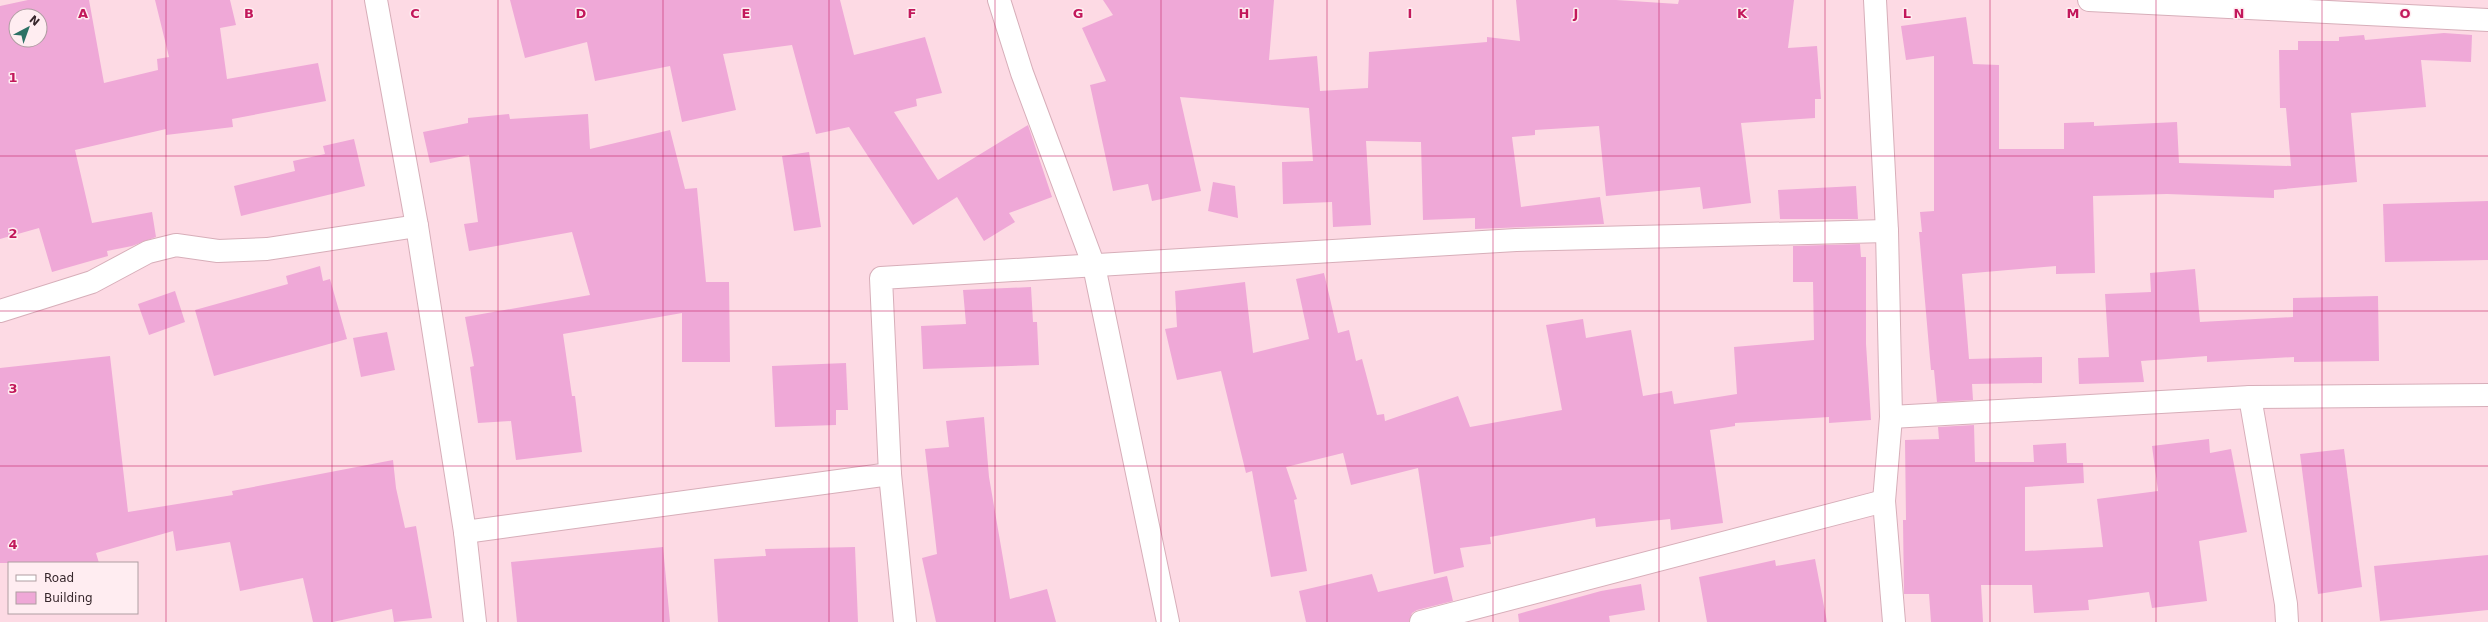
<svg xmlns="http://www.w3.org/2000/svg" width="2488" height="622" font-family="'DejaVu Sans',sans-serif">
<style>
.building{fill:#efa8d7;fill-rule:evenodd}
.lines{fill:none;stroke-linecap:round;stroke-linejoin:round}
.minor-casing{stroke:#d7aeb9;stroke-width:24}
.minor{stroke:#fff;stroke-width:22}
.grid{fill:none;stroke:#c2185b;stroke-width:1;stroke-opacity:0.55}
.grid-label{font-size:13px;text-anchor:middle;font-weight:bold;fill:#c2185b;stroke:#ffedf1;stroke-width:3;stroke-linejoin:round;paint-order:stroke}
</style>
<rect width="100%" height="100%" fill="#fddae4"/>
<g class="building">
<path d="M28,0H89L104,83L158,70L157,59L169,57L155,0H230L236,25L220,28L227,79L318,63L326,101L232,119L233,127L166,135V129L75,150L92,223L152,212L156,237L132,246L107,251L108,256L52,272L39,228L0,239V6ZM16,16H40V40H16Z"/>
<polygon points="510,0 840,0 854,55 925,37 942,93 916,99 917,106 894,112 938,180 1028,125 1052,197 1009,213 1015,222 984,241 957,197 913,225 849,127 816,134 792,45 723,54 736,110 682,122 670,66 595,81 587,42 525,58"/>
<polygon points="1103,0 1274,0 1269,60 1317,56 1320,91 1368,88 1369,52 1487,42 1487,37 1520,41 1516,0 1616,0 1678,4 1679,0 1794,0 1788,48 1817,46 1821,99 1815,99 1815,118 1741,123 1751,203 1703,209 1700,187 1606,196 1599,126 1535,130 1535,135 1512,137 1521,207 1600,197 1604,224 1475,229 1475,218 1423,220 1421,142 1366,141 1371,225 1333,227 1332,202 1283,204 1282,162 1313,161 1309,108 1180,97 1201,191 1152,201 1148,184 1113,191 1090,85 1106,81 1082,28 1113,15"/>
<polygon points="1966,17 1973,64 1999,65 1999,149 2064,149 2064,123 2094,122 2094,126 2177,122 2179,163 2291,166 2286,108 2280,108 2279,50 2298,50 2298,41 2339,41 2339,37 2364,35 2365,40 2444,33 2472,35 2471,62 2421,60 2426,107 2351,113 2357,182 2274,190 2274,198 2167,194 2093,196 2095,273 2056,274 2056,266 1962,274 1969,359 2042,357 2042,383 1972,384 1973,400 1937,402 1934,370 1931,370 1919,232 1922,232 1920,212 1934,211 1934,56 1906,60 1901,26"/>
<polygon points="509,114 510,119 588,114 590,149 670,130 685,189 697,188 706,282 729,282 730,362 682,362 682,313 563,334 572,396 575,396 582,452 516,460 511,421 478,423 470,367 474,366 465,317 590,295 572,232 469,251 464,224 478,222 469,155 430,163 423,132 468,123 468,118"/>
<polygon points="354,139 365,186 241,216 234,186 295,171 293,161 325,154 323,146"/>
<polygon points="809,152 821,227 794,231 782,156"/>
<polygon points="1213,182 1235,186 1238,218 1208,211"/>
<polygon points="1856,186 1858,219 1780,219 1778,190"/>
<polygon points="2488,201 2488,260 2385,262 2383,204"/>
<polygon points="1860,244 1861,257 1866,257 1866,344 1871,420 1829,423 1829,417 1735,423 1735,426 1710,430 1723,523 1671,530 1670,519 1596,527 1595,518 1490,537 1491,544 1460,548 1464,567 1434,574 1418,468 1351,485 1343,453 1286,467 1297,499 1294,500 1307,571 1271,577 1252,471 1246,473 1221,371 1177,380 1165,329 1177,327 1175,291 1245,282 1253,353 1309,339 1296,279 1324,273 1338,333 1349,330 1356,361 1362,359 1377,415 1384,414 1385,421 1458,396 1470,427 1562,410 1546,325 1583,319 1586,338 1631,330 1643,396 1672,391 1674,404 1737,394 1734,347 1814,340 1813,282 1793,282 1793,246"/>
<polygon points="320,266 323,281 330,279 347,339 214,376 195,310 288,284 286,276"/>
<polygon points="2195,269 2200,322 2293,317 2293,298 2378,296 2379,361 2294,362 2294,357 2207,362 2207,356 2141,361 2144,382 2079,384 2078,358 2109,357 2105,294 2151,292 2150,273"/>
<polygon points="1031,287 1033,322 1037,322 1039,365 923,369 921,326 966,324 963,290"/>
<polygon points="175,291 185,322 149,335 138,304"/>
<polygon points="387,332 395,370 361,377 353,338"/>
<polygon points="110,356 128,512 233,495 232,491 393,460 396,488 405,528 416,526 432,618 394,622 392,609 333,622 313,622 303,578 240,591 230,542 176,551 173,531 96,553 99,563 0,563 0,368"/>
<polygon points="846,363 848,410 836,410 836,425 775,427 772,366"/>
<polygon points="984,417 989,477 1010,599 1047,589 1056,622 936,622 922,558 937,554 925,449 949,447 946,421"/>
<polygon points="1974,425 1975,462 2034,462 2033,445 2066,443 2067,463 2083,463 2084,483 2025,487 2025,551 2103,547 2097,499 2158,491 2152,446 2209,439 2210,453 2231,449 2247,532 2199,541 2207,601 2152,608 2149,592 2088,600 2089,610 2034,613 2032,585 1981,585 1983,622 1931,622 1929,594 1904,594 1903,520 1906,520 1905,440 1939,439 1938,427"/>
<polygon points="2344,449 2362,587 2318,594 2300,454"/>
<polygon points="663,547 670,622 517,622 511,562"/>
<polygon points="855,547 858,622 718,622 714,559 766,556 765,549"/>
<polygon points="2488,555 2488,610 2380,621 2374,566"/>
<polygon points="1815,559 1827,622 1707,622 1699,577 1775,560 1776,566"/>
<polygon points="1372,574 1378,592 1447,576 1453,601 1417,610 1412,613 1409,622 1306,622 1299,591"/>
<polygon points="1641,584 1645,610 1609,616 1610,622 1519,622 1518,614 1601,591"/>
</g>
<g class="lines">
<defs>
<g id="minor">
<polyline points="376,0 417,226 465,532 475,622"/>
<polyline points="999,0 1022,73 1094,266 1168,622"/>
<polyline points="1875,0 1887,231 1891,417 1884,501 1894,622"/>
<polyline points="2089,0 2488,20"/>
<polyline points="0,311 92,282 148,252 176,245 218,251 267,249 417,226"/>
<polyline points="2250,397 2286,604 2287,622"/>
<polyline points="1891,417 2250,397 2488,395"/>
<polyline points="465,532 890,474"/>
<polyline points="905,622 890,474 881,278 1516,240 1887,231"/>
<polyline points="1421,622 1884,501"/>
</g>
</defs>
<use href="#minor" class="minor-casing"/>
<use href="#minor" class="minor"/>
</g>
<path class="grid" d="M166,0V622M332,0V622M498,0V622M663,0V622M829,0V622M995,0V622M1161,0V622M1327,0V622M1493,0V622M1659,0V622M1825,0V622M1990,0V622M2156,0V622M2322,0V622M0,156H2488M0,311H2488M0,466H2488"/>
<g class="grid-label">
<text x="83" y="18">A</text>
<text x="249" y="18">B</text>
<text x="415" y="18">C</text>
<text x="581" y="18">D</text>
<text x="746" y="18">E</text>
<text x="912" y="18">F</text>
<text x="1078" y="18">G</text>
<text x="1244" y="18">H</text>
<text x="1410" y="18">I</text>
<text x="1576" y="18">J</text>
<text x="1742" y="18">K</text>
<text x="1907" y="18">L</text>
<text x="2073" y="18">M</text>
<text x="2239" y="18">N</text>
<text x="2405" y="18">O</text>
<text x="13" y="82">1</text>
<text x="13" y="238">2</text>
<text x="13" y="393">3</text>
<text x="13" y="549">4</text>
</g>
<rect x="8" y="562" width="130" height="52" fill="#ffedf1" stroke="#af9ea2"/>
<rect x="16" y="575" width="20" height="6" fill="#ffffff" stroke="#af9ea2"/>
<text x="44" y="582" font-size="12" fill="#37272c">Road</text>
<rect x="16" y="592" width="20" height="12" fill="#efa8d7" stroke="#af9ea2"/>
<text x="44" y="602" font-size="12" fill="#37272c">Building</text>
<g transform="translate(28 28) rotate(41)"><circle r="19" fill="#ffedf1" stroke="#af9ea2"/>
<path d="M0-3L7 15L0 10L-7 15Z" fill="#2c7165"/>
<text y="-6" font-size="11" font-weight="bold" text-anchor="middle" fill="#37272c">N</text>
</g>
</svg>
